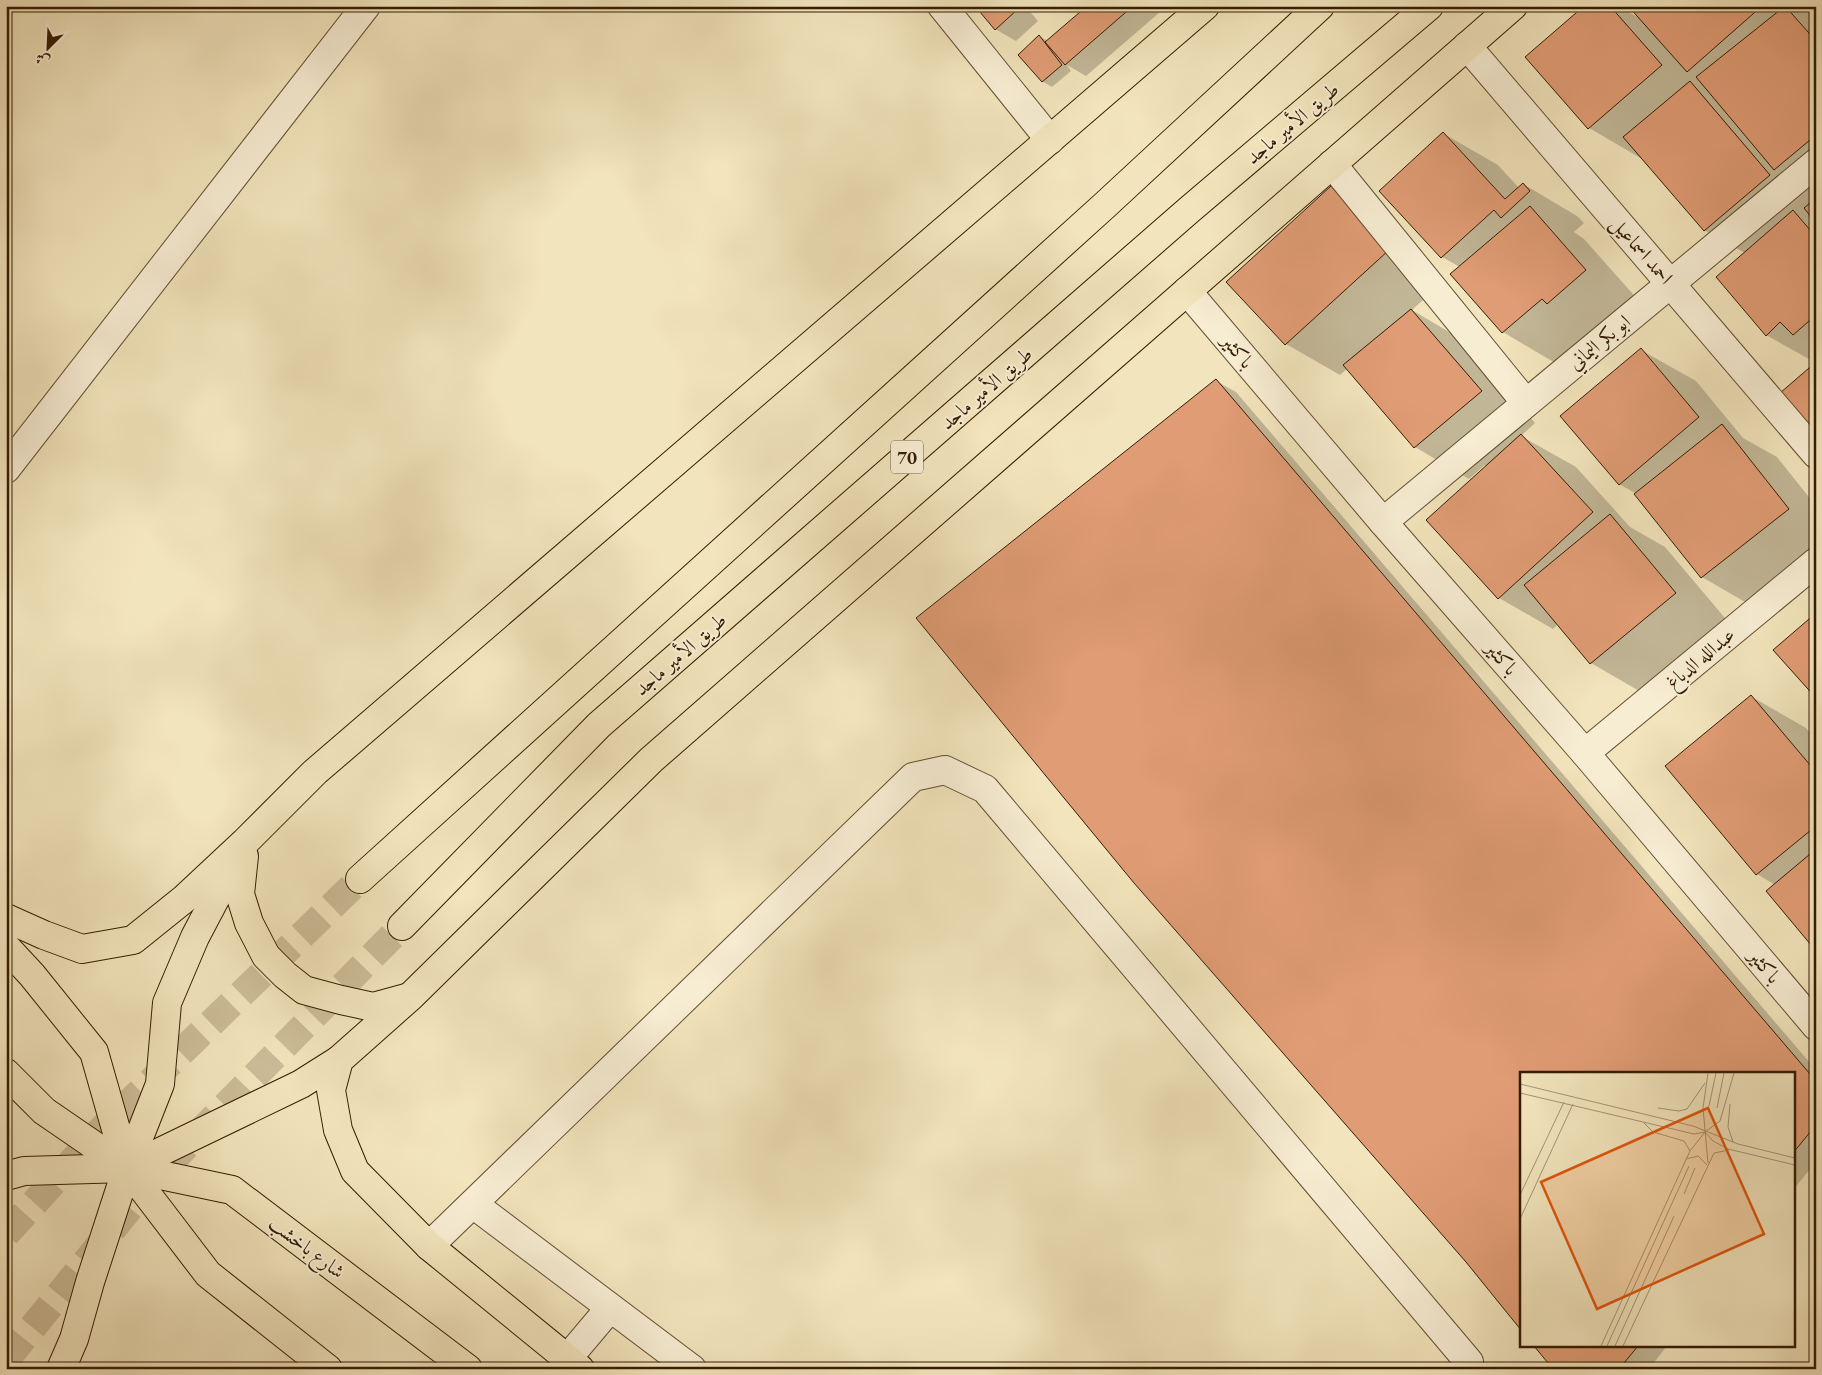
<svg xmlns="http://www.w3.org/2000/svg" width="1822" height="1375" font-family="'EB Garamond',Amiri,serif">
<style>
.shadow{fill:#0003}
.building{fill:#e09c74;stroke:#341c02}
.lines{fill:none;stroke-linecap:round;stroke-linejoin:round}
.highway-tunnel{stroke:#ccbc97;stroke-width:28;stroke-dasharray:28 14;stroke-linecap:butt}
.minor-casing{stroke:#644e30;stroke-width:30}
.major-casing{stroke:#341c02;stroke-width:30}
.highway-casing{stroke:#341c02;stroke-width:30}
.minor{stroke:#f7edd3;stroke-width:28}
.major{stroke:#f2e4bc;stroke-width:28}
.highway{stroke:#f2e4bc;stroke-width:28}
.labels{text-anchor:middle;stroke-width:4;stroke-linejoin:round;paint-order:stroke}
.shield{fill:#f7edd3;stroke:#6e5b41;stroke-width:1}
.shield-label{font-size:19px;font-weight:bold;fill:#341c02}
.street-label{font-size:20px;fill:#341c02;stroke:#f7edd3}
.inset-road{fill:none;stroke:#a69472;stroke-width:1}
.view{fill:#df560c;fill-opacity:0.15;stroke:#df560c;stroke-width:2.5}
.inset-edge{fill:none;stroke:#341c02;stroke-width:2.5}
</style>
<rect width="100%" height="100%" fill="#f2e4bc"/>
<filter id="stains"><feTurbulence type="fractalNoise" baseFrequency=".004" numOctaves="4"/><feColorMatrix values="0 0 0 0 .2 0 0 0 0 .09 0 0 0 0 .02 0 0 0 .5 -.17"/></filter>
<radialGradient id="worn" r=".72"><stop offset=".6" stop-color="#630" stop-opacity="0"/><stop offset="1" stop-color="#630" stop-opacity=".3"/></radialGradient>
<g class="shadow">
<polygon points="977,6 1025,6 1038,21 1016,41 995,29"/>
<polygon points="1089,6 1167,6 1086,76 1067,65 1071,71 1052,87 1042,81 1039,36 1048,41"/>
<polygon points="1586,6 1619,6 1639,18 1630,6 1808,6 1816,15 1816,193 1810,190 1816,197 1816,221 1812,217 1808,220 1816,225 1816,363 1766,335 1745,253 1704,230 1644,160 1589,128"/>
<polygon points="1444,134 1498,165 1519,188 1523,184 1577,216 1584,223 1574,232 1584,239 1640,302 1557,364 1503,332 1460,267 1442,257"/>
<polygon points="1331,188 1385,219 1443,282 1412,310 1466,342 1535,423 1521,436 1576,467 1630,527 1665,547 1730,624 1646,695 1591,663 1558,624 1553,629 1499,598 1486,467 1485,465 1469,479 1415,447 1348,368 1340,375 1286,344"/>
<polygon points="1641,350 1696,381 1743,438 1777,457 1816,506 1816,562 1757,609 1702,577 1635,493 1619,484"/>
<polygon points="1216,381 1236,392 1816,1070 1816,1162 1793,1190 1793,1074"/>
<polygon points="1752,697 1806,728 1816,740 1816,949 1775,885 1757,874 1667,766"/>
<polygon points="1536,1346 1667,1346 1649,1369 1554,1369"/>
</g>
<g class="building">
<polygon points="975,6 1016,6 1018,9 995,30"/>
<polygon points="1087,6 1133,6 1065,65 1045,42"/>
<polygon points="1584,6 1610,6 1662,65 1588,129 1525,57"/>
<polygon points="1628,6 1762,6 1687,72"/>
<polygon points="1785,6 1816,41 1816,135 1774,170 1696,77"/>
<polygon points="1039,35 1062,65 1042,82 1018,55"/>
<polygon points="1690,81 1770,175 1704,231 1623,137"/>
<polygon points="1443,132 1505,199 1523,183 1530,191 1501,218 1494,210 1441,258 1379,191"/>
<polygon points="1331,186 1389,250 1285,345 1226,282"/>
<polygon points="1816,198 1816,223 1804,208"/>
<polygon points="1530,206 1586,270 1547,304 1542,299 1502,333 1450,274"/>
<polygon points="1793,210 1816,237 1816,315 1793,335 1780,322 1766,336 1716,277"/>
<polygon points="1411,309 1482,391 1414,448 1343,365"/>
<polygon points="1641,348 1699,417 1619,485 1560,416"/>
<polygon points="1816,362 1816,433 1780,393"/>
<polygon points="1216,379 1816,1081 1816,1125 1793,1153 1793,1074 1521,1074 1521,1330 1466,1262 1134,883 916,618"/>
<polygon points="1722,424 1789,509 1701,578 1634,494"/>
<polygon points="1521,434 1593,512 1498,599 1426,520"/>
<polygon points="1610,514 1676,593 1590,664 1524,585"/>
<polygon points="1816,613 1816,698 1773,650"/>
<polygon points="1751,695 1816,772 1816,826 1756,875 1665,766"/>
<polygon points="1816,849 1816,951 1766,891"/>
<polygon points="1534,1346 1638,1346 1619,1369 1553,1369"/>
</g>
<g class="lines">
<g class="highway-tunnel">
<polyline points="6,1234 100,1131 360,879"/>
<polyline points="6,1360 150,1183 402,926"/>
</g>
<defs>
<g id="minor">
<polyline points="942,6 1050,140"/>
<polyline points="1467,46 1816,454"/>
<polyline points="1332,164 1526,403"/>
<polyline points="1187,291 1383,522 1585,753 1816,1026"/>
<polyline points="6,469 366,6"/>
<polyline points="1383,522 1816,163"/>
<polyline points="1585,753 1816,562"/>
<polyline points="473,1204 692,1369"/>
<polyline points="429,1246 913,777 945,770 985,789 1469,1362 1469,1369"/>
<polyline points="567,1359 610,1308"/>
</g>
<g id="major">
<polyline points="244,856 240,894 249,923 266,956 285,975 304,990 341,1000 373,1007 406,998"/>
<polyline points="6,918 44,935 82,949 133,940 184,899 245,842 315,772 1205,6"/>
<polyline points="6,947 32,975 94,1052 127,1168 232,1190 468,1369"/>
<polyline points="6,1073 44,1111 127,1168 208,1274 328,1369"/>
<polyline points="6,1176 24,1171 127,1168 301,1084 339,1060"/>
<polyline points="61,1369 74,1339 90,1282 127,1168 160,1084 167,1003 195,937 235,861"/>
<polyline points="580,1369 429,1246 355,1171 338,1130 331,1090 339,1060 410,997 651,760 1513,6"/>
</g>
<g id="highway">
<polyline points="360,879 1104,206 1320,6"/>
<polyline points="402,926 599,725 1189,210 1429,6"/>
</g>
</defs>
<use href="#minor" class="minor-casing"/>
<use href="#major" class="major-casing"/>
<use href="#highway" class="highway-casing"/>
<use href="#minor" class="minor"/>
<use href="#major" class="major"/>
<use href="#highway" class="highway"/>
</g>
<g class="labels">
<rect class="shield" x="891" y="440.5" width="32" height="33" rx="4"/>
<g class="shield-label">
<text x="907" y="464">70</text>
</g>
<g class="street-label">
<text transform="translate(1292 123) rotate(-40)" y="7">طريق الأمير ماجد</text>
<text transform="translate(1642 250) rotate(49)" y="7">احمد اسماعيل</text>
<text transform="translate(1599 342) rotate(-40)" y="7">ابو بكر اليماني</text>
<text transform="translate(1238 351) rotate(50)" y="7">باكثير</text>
<text transform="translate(986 388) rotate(-41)" y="7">طريق الأمير ماجد</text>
<text transform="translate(680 654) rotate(-41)" y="7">طريق الأمير ماجد</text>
<text transform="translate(1502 658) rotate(49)" y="7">باكثير</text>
<text transform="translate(1700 658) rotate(-40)" y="7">عبدالله الدباغ</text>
<text transform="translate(1765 966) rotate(50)" y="7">باكثير</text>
<text transform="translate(307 1247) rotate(37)" y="7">شارع باخشب</text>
</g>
</g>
<g transform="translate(1520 1072)">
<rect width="275" height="275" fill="#f2e4bc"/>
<path class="inset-road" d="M0,12L173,54L218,72L275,86M0,21L174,62L185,60L193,69L208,77L275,93M210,32L208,55L213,70M189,34L196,1M138,36L159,39L167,37L185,11M197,36L204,1M170,79L185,60L200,49L214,1M166,87L178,84L187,93M188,91L183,36L188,1M164,122L175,96M0,123L44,30M0,147L53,32M81,274L170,79L164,69L133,60L124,51M87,274L169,94M95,274L154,144M103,274L194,81L209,78"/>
<path class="view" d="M188,36L244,162L77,237L21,110Z"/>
<rect width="275" height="275" class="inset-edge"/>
</g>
<rect width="1822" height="1375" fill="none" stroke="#f2e4bc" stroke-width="25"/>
<rect x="8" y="8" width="1807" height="1360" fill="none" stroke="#341c02" stroke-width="2.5"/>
<rect x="12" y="12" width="1797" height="1350" fill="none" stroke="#341c02"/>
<g transform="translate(48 48) rotate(204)" stroke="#f7edd3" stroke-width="4" paint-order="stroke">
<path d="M0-4L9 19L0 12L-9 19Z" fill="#341c02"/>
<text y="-8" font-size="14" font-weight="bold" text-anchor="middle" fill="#341c02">ش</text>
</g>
<rect width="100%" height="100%" filter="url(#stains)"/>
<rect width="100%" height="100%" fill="url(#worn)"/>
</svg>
